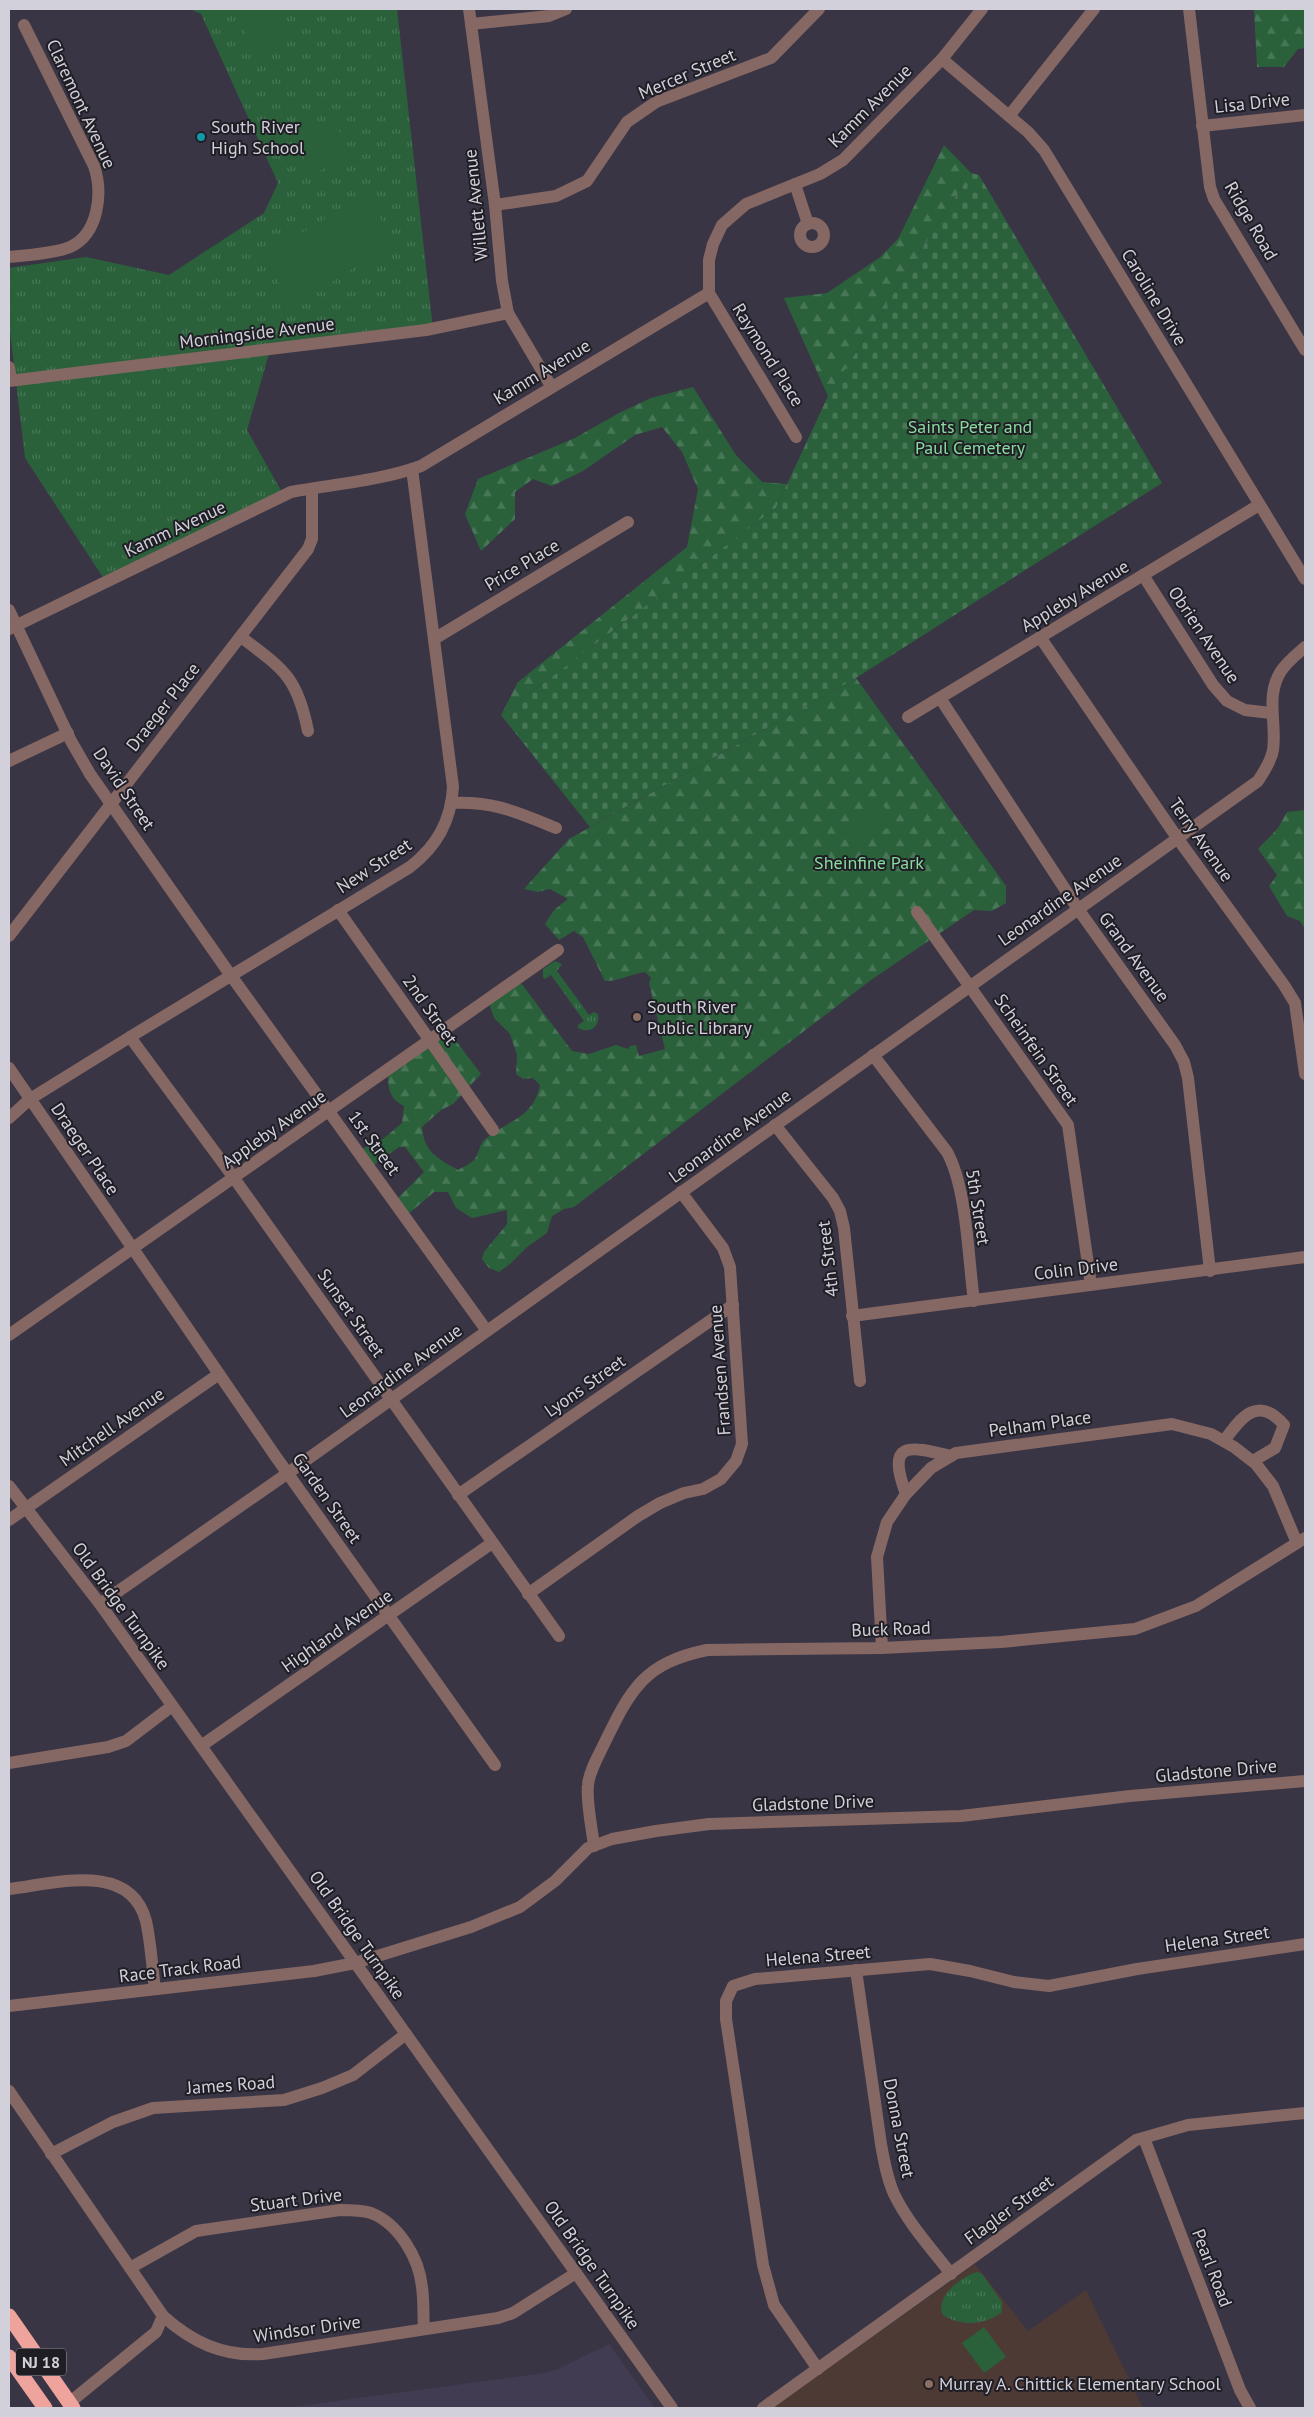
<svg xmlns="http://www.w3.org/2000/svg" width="1314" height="2417" font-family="'PT Sans',sans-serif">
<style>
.built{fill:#423c52}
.education{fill:#4e3a34}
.grass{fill:url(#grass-tufts)}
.forest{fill:url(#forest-firs)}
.cemetery{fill:url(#cemetery-stones)}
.pitch{fill:#2a613b}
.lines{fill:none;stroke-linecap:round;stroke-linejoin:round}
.minor{stroke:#856763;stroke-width:12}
.highway{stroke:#eea49d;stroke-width:15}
.culture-dot{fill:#0f9aa8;stroke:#201e25;stroke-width:2}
.education-dot{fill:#8d6e63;stroke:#201e25;stroke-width:2}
.labels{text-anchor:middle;stroke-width:4;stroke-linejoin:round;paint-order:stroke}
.shield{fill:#201e25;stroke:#9d9ba4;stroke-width:1}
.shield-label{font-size:16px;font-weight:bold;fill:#d2d0da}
.street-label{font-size:18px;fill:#d2d0da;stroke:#201e25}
.poi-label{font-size:18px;fill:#d2d0da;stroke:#201e25;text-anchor:start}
.park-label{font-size:18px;fill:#88dc9f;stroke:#201e25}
</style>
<defs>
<pattern id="grass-tufts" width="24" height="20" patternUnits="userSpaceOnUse" patternTransform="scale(1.25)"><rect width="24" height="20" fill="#2a613b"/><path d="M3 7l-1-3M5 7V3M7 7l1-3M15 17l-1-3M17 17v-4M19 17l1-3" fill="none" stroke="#487757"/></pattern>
<pattern id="forest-firs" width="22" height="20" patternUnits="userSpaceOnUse" patternTransform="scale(1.25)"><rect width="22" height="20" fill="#2a613b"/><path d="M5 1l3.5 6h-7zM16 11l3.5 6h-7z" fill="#487757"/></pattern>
<pattern id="cemetery-stones" width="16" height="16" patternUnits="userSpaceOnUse" patternTransform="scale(1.25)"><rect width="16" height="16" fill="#2a613b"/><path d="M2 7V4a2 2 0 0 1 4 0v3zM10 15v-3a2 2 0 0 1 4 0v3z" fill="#487757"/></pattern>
</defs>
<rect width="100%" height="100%" fill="#393545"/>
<polygon class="built" points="609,2344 655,2408 284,2408 538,2374 556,2370"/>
<polygon class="education" points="975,2264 1028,2331 1086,2290 1143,2408 773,2408"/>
<g class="grass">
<polygon points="190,9 397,9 433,329 270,350 247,430 284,496 106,582 25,458 9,323 9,268 86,257 169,275 264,213 278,183 201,14"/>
<path d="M555,961L562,964L557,971L589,1015L594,1012L598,1014C600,1027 590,1034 578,1028V1025L584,1021L551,975L545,979L543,977V969Z"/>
<path d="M978,2272L982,2274L1002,2302V2312C985,2325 962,2327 943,2315C934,2298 962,2275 978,2272Z"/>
</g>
<g class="forest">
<polygon points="1254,9 1305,9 1305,48 1298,49 1284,67 1257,67"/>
<polygon points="944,145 971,173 828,396 784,298 827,293 879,258 898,239"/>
<polygon points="693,387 736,455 762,482 787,484 776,508 501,715 518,682 687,547 698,489 682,452 662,427 635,435 583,471 552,486 533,479 515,492 515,519 481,551 465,514 478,479 575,438 619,413 651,398"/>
<path d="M856,678L1006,886V903L992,911L974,910L871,980L574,1207L564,1209L552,1216L547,1233L527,1247L510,1264L499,1272L489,1268L482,1259L484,1252L507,1224V1210L472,1218L456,1208L448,1192H434L405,1217L394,1202L424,1172L405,1147H399L371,1167L358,1151L383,1139L402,1123L404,1106C388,1098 388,1087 388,1070L447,1029L481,1074L453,1104L441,1110L422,1127C424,1152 437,1158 458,1170C463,1167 473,1163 476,1157C479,1152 480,1144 484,1140C508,1120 533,1119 540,1085L533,1078L523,1079L516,1074L517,1055L510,1034L494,1018L488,1000L518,979L572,1051L589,1054L616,1045L628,1049L630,1046L636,1045L639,1056L665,1049L649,983L651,978L645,972C630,974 620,981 605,981L583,937L574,931L559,940L545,924L554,910L568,899L550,889L538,892L524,889L569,839Z"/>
<polygon points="1305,810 1305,929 1300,921 1287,916 1269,886 1277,875 1258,849 1278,828 1287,812"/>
</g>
<polygon class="cemetery" points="971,173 979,175 1162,483 856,678 590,827 501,715 776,508 828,396"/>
<g class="pitch">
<path d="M249,9H279C297,30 275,54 250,44L237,13Z"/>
<path d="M318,123C339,125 350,138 347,159L310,175L296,137L302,130Z"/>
<polygon points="365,194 395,242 293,306 263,257"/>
<polygon points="882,803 894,824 851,849 839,827"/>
<polygon points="984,2327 1006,2357 984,2373 962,2343"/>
</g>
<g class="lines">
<g class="minor">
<polyline points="469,9 495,205 502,281 508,313 551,386"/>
<polyline points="1189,9 1210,187 1214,199 1305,350"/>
<polyline points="471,24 549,16 566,9"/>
<polyline points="942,59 1028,132 1044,150 1305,579"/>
<polyline points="1009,116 1094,9"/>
<polyline points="1202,126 1305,115"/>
<polyline points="795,184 808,224"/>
<polyline points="495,205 556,196 587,181 627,122 656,102 771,58 819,9"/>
<circle cx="812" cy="235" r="12"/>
<path d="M9,257C26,255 54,254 70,247C99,234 103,192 94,166L24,25"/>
<polyline points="9,367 11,380"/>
<polyline points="9,381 426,330 508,313"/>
<polyline points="796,437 709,293 709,260 713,244 722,225 746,204 820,174 843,160 942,59 982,9"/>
<polyline points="1143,575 1213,685 1227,701 1245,710 1271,713"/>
<polyline points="9,610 71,741 90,774 227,970 487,1331"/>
<path d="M9,629L291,492C335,484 379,481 421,466L709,293"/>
<path d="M241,637C283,669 297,676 308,731"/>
<polyline points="1040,637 1178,839 1284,985 1295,1003 1305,1074"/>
<polyline points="434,639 628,522"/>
<polyline points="940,698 1078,909 1175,1045 1184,1062 1188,1078 1210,1271"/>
<polyline points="908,717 1259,505"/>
<polyline points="9,761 68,733"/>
<path d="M451,803C494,801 517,812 556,828"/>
<polyline points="338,910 493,1130"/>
<polyline points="917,912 1068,1125 1091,1285"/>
<polyline points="9,936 308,549 312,539 312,489"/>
<polyline points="130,1037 234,1178 559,1636"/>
<path d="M873,1055L947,1152C967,1188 968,1258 974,1301"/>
<polyline points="9,1068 276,1457 495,1765"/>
<path d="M9,1118L30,1099L130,1037L410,867C437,846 451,821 453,787L412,469"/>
<polyline points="775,1125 833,1198 840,1211 844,1228 860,1381"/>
<polyline points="852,1316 1305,1257"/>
<polyline points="9,1335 558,950"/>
<path d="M1224,1441C1241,1417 1258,1395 1284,1425L1275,1448L1253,1461"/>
<polyline points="9,1486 100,1604 672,2408"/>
<path d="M906,1494C886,1440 909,1446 951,1456"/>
<polyline points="458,1495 733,1305"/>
<polyline points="9,1520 219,1374"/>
<polyline points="528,1594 638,1516 660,1503 684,1493 703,1489 721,1479 736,1461 742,1444 730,1267 723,1248 681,1192"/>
<path d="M100,1604L288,1473L1258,781C1264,771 1271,762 1273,750C1277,724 1265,696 1281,671C1287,662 1297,654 1305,647"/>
<polyline points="882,1648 877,1557 887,1522 906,1494 931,1468 956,1453 1172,1424 1211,1434 1234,1447 1256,1464 1273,1486 1297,1543"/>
<polyline points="201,1746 492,1543"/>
<polyline points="9,1763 108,1747 126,1741 172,1706"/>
<path d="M594,1846C592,1828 586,1802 588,1785C589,1771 599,1755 605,1742C631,1689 644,1663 707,1650L882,1648L1001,1642L1135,1629L1196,1606L1305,1538"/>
<path d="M9,1889C53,1884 130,1860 146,1921C151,1943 152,1967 155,1989"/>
<path d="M856,1970L881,2144C884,2161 887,2178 894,2194C908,2223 931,2248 951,2274"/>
<polyline points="9,2006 314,1971 355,1963 471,1927 520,1907 555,1881 588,1848 612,1839 656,1831 709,1824 961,1816 1130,1796 1305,1781"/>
<path d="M9,2091L163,2316C192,2342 223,2357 263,2354L498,2318L513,2313L576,2273"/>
<polyline points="1144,2138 1240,2390 1250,2408"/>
<polyline points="51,2154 113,2122 153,2108 284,2100 322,2088 353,2075 406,2034"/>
<path d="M130,2268L196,2231L340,2210C350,2210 361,2210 371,2213C399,2224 419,2258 422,2287C424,2301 423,2315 424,2329"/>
<polyline points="818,2369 774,2305 763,2265 726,2019 726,2001 733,1986 755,1979 930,1964 970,1971 1014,1982 1049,1986 1137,1969 1305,1944"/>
<polyline points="69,2403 156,2332 163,2316"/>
<polyline points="763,2408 1136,2140 1188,2125 1305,2113"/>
</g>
<g class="highway">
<polyline points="9,2316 73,2408"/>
<polyline points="9,2357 45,2408"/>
</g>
</g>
<circle class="culture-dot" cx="201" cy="137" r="5"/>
<g class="education-dot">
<circle cx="637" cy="1017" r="5"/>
<circle cx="929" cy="2384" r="5"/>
</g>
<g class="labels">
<rect class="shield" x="16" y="2348.5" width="50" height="27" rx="4"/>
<g class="shield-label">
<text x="41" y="2368">NJ 18</text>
</g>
<g class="street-label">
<text transform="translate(687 74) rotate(-23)" y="6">Mercer Street</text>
<text transform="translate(1252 103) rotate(-6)" y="6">Lisa Drive</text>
<text transform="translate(81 104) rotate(65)" y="6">Claremont Avenue</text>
<text transform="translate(870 106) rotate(-45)" y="6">Kamm Avenue</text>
<text transform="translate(476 205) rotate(-96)" y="6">Willett Avenue</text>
<text transform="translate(1251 221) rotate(60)" y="6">Ridge Road</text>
<text transform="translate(1154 297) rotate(59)" y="6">Caroline Drive</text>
<text transform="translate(257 333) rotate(-7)" y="6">Morningside Avenue</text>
<text transform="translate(768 355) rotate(58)" y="6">Raymond Place</text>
<text transform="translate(542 372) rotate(-31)" y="6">Kamm Avenue</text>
<text transform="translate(175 529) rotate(-25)" y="6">Kamm Avenue</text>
<text transform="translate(522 565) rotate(-31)" y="6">Price Place</text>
<text transform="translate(1075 596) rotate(-31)" y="6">Appleby Avenue</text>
<text transform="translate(1204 635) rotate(56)" y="6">Obrien Avenue</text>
<text transform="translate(163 707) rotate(-52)" y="6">Draeger Place</text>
<text transform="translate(124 789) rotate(56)" y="6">David Street</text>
<text transform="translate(1201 840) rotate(55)" y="6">Terry Avenue</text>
<text transform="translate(374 866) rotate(-33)" y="6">New Street</text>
<text transform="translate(1060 900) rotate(-35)" y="6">Leonardine Avenue</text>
<text transform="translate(1134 957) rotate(54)" y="6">Grand Avenue</text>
<text transform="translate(430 1010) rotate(55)" y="6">2nd Street</text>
<text transform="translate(1036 1050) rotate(55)" y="6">Scheinfein Street</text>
<text transform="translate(274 1129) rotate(-35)" y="6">Appleby Avenue</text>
<text transform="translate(730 1136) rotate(-36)" y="6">Leonardine Avenue</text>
<text transform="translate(374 1143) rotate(54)" y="6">1st Street</text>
<text transform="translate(85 1149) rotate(56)" y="6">Draeger Place</text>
<text transform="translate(978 1207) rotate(81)" y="6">5th Street</text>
<text transform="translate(828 1259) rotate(-97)" y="6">4th Street</text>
<text transform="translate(1076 1269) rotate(-7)" y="6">Colin Drive</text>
<text transform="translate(351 1313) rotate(55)" y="6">Sunset Street</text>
<text transform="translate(720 1370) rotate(-94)" y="6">Frandsen Avenue</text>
<text transform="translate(401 1371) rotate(-36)" y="6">Leonardine Avenue</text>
<text transform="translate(585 1386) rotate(-35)" y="6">Lyons Street</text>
<text transform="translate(1040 1424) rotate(-8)" y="6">Pelham Place</text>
<text transform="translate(112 1427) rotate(-35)" y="6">Mitchell Avenue</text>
<text transform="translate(327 1498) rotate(55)" y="6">Garden Street</text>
<text transform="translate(121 1606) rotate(54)" y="6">Old Bridge Turnpike</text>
<text transform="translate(891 1629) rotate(-2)" y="6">Buck Road</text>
<text transform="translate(337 1631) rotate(-35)" y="6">Highland Avenue</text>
<text transform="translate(1216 1771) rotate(-5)" y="6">Gladstone Drive</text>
<text transform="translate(813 1803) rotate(-2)" y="6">Gladstone Drive</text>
<text transform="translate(357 1935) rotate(55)" y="6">Old Bridge Turnpike</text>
<text transform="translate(1217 1939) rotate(-8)" y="6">Helena Street</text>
<text transform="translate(818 1956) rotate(-5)" y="6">Helena Street</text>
<text transform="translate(180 1969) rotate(-7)" y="6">Race Track Road</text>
<text transform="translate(231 2085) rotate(-4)" y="6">James Road</text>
<text transform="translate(899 2128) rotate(79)" y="6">Donna Street</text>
<text transform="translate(296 2200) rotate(-7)" y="6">Stuart Drive</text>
<text transform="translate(1009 2210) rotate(-36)" y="6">Flagler Street</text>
<text transform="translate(592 2265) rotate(55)" y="6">Old Bridge Turnpike</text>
<text transform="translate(1212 2268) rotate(69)" y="6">Pearl Road</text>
<text transform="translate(307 2329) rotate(-8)" y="6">Windsor Drive</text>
</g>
<g class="poi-label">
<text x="211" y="133">South River<tspan x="211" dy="21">High School</tspan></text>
<text x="647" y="1013">South River<tspan x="647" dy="21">Public Library</tspan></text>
<text x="939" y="2390">Murray A. Chittick Elementary School</text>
</g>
<g class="park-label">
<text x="970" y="433">Saints Peter and<tspan x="970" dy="21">Paul Cemetery</tspan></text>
<text x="869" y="869">Sheinfine Park</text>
</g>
</g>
<rect width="1314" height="2417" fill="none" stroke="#d2d0da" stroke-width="20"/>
</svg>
